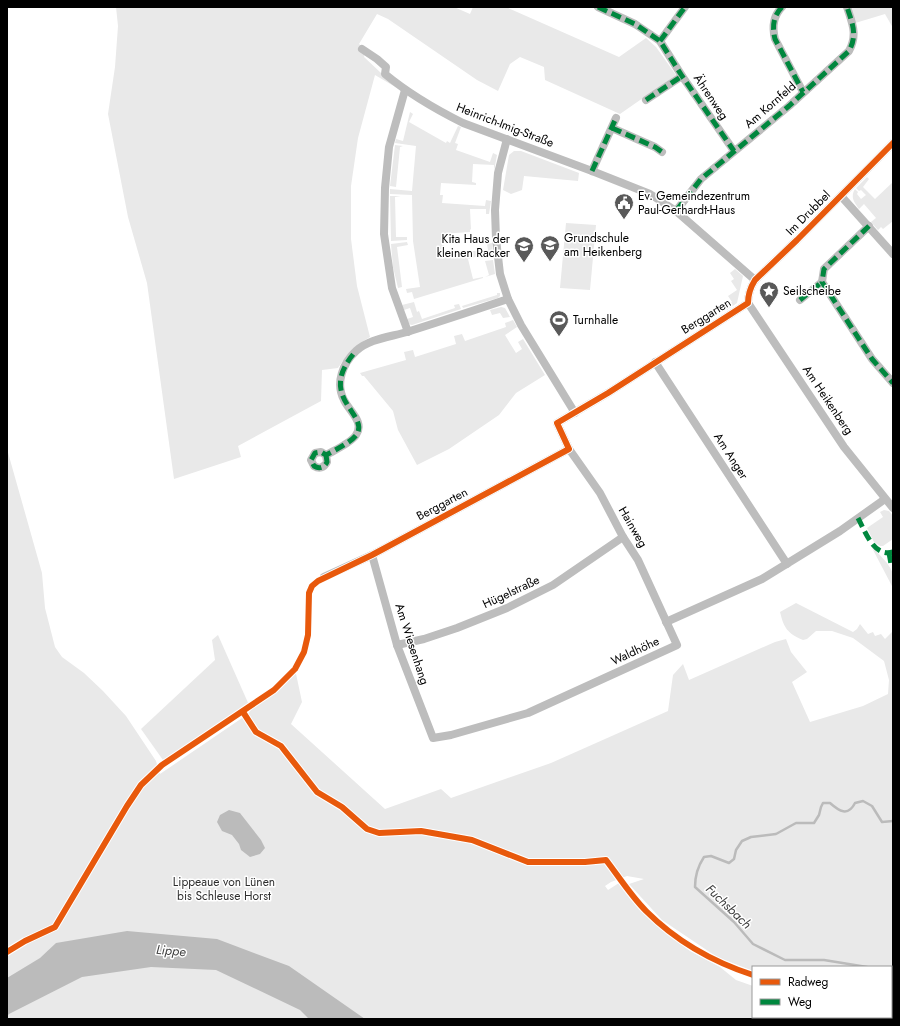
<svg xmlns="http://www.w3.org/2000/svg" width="900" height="1026" font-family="Jost,sans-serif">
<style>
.green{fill:#e9e9e9}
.water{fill:#bbb}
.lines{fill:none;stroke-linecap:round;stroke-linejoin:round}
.stream{stroke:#bbb;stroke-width:2.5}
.street{stroke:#bdbdbd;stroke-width:8}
.quiet{stroke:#00873e;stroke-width:5;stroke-dasharray:10 5;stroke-linecap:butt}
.cycleway-casing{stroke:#fff;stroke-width:8}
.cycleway{stroke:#e8590c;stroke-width:6}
.labels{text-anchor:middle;stroke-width:3;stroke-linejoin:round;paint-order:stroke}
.street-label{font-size:12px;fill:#000;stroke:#fff}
.poi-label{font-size:12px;fill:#000;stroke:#fff;text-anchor:start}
.park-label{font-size:12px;fill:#2e2e2e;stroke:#fff}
.water-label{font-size:13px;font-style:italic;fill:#3f3f3f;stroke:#fff}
</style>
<rect width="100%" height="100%" fill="#fff"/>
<g class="green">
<path d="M116,7H454L470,14L473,7H506L619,57L646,38L656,47L676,75L620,114L545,80L544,67L520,57L510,64L498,91L477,80L388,19L377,14L359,44L366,50L364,57L397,88L375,75L358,138L351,186V239L357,286L370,337C355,346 348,353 338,368L322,370L321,401L238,446L241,457L174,479L147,283L128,217L108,114L115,67L118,26Z"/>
<polygon points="847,7 893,7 893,28 885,14 852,24"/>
<polygon points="410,112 413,114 409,122 446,143 447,141 450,143 458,126 461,127 455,143 458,144 456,150 490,162 493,153 497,155 494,171 494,165 473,164 472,182 476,183 476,185 441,183 440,195 443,195 442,203 485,206 486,200 491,201 489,214 486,214 486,209 470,209 471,230 470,229 470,232 441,234 442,245 444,245 445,253 488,250 487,244 492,243 493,255 483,257 482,255 468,259 473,279 483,277 483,278 414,299 412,292 407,293 406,289 420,287 413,241 412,195 390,194 390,189 412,191 416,146 395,143 396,139 403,141"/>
<polygon points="395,145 403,146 400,147 396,187 390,186"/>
<polygon points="514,151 521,151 579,173 578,181 524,176 522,190 511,194 503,190 509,155"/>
<path d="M867,177L869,179L863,187L875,199L893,182V221L883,229L881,227L878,230L871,222L876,218L864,204L859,209C854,202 850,197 855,189L858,192L857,194L861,199L866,195L861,190L859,191L856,188Z"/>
<polygon points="390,196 401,196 395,197 396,237 407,237 407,240 391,241"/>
<polygon points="566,223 596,225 590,290 560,288"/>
<polygon points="407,242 408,245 397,247 402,287 398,288 393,267 391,244"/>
<polygon points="493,260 495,274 485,277 489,275 485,261"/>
<polygon points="735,269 743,276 737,303 727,310 725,306 732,302 728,296 737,290 731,281 734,279 730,273"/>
<polygon points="497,293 500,293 500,296 498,298 463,308 462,306 497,295"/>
<polygon points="414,302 417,312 419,311 422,319 455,308 454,305 459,304 461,309 412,325 408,324 407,319 413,317 410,308 404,310 402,305"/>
<polygon points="501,307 505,308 510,317 503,318 500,313 492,315 490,310"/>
<polygon points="513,320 517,327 505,335 516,353 522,349 518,342 523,339 545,375 516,393 499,415 449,449 417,465 398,430 393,411 364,376 362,376 360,373 406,360 404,352 413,350 415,357 456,344 454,336 462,334 465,341 506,327 505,323"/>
<path d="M7,449L42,573L45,608L55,647L62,657L84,673L103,691L126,716L156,761L160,774L248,714L257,701L274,690L295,669L302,702L291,724L385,809L441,789L451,798L551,763L668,711L673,675L683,664L689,680L775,642L786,639L791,652L807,672L792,682L810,722L863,706L888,694L889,680L884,661L853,638L832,631H816L807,639L803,640C787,633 784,628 780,612L796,603L853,632L857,629L860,624L868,634L873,632L875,636L881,634L885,639L893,631V998L891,997V967H753V971L717,957L662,920L629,884L644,879L627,876L611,882L605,886L608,890L619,883L635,903L665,932L690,951L720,967L736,980L753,986V1017H891V1009L893,1010V1019H7Z"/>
<polygon points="884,510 889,511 893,516 893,539 883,546 880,546 874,542 867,528 883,517 880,512"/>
<path d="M871,546C878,554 891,564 893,575C894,578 893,584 893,588Z"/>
<polygon points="218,635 249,705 163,760 141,729 215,660 212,640"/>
</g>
<g class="water">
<polygon points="229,810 240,813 261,840 265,848 260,854 250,857 241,850 239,844 232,835 222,831 217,822 220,815"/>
<polygon points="127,931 217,939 289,966 365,1019 309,1019 300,1010 216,970 151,967 82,977 9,1014 7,1016 7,978 40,958 56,943"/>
</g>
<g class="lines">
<g class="stream">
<path d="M867,967L824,960H785L753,944L734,922L695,887C695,876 698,866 704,857L711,856L729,863L734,859L736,850L742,841L751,837L776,834L796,823H814L819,815L821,807L823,803H830C839,811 848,817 855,803L863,801L872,806L882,822L893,821"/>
<polyline points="891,975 893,975"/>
</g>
<g class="street">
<polyline points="598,7 635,24 660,41 682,76 734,151"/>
<path d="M782,7C773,16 772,27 775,39L803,92"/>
<polyline points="660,41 685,7"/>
<path d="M362,49L377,59L386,67L385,74C409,94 435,109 463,123L592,171L650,194L676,211L755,280"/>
<polyline points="405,90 389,147 385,188 384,234 392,288 408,332"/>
<polyline points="646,100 682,76"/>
<polyline points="612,128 655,147 662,152"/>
<polyline points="507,139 498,173 495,210 496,239 500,274 508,299 521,325 575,413"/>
<path d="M893,143L797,240L755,280C750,288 748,294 748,303L844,447L893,508"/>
<polyline points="592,171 616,118"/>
<polyline points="841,196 893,254"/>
<path d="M676,211L701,179L789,106L849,51C858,34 852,23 847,7"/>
<polyline points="869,226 824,269 822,282 872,359 893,383"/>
<polyline points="800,300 822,282"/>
<polyline points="655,362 787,564"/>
<path d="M326,455L327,462C324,468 319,469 314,466L311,460L315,453L321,452L326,455C335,450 351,443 356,435C365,422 349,411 344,400C335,383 343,363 356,351C370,338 392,337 410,331C442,321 475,310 508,299"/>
<polyline points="372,555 397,645 433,738 451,735 528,713 677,645 638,560 623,537 600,493 569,449 557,423 608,393 748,303"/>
<polyline points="324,577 372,555 569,449"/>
<polyline points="666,622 762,579 840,531 885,499"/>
<polyline points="397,645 424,639 457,628 507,608 553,585 623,537"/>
</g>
<g class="quiet">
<polyline points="598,7 635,24 660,41 682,76 734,151"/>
<path d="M782,7C773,16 772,27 775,39L803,92"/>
<polyline points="660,41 685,7"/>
<polyline points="646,100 682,76"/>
<polyline points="612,128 655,147 662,152"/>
<polyline points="592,171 616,118"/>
<path d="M676,211L701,179L789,106L849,51C858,34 852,23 847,7"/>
<polyline points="869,226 824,269 822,282 872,359 893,383"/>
<polyline points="800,300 822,282"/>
<path d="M326,455L327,462C324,468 319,469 314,466L311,460L315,453L321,452L326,455C335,450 352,442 357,434C369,413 315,397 356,351"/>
<path d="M858,518C865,531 874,558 893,552"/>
<polyline points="889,553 891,564"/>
</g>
<defs>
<g id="cycleway">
<path d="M243,712L256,732L281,746L317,792L342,807L367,829L379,833L421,831L472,840L528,862H585L606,860C619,877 631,896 646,911C676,941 713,962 753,975"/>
<path d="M7,952L25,941L55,927L127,806L141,785L162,765L274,690L295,669L304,652L308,635L309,593L312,586L318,581L372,555L569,449L557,423L608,393L748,303C748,294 750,288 755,280L797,240L893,143"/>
</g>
</defs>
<use href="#cycleway" class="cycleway-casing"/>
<use href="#cycleway" class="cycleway"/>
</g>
<defs>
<symbol id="civic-pin" viewBox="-11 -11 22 30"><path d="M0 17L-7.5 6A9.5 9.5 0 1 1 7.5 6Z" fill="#595959" stroke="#fff"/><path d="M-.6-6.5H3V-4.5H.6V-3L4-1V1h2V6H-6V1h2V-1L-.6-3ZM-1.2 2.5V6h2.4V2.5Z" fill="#fff"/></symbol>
<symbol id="school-pin" viewBox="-11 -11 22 30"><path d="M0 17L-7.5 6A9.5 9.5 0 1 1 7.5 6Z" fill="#595959" stroke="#fff"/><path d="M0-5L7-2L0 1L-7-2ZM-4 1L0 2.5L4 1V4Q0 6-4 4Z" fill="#fff"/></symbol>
<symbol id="sight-pin" viewBox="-11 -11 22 30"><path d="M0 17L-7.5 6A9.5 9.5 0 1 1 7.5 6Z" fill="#595959" stroke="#fff"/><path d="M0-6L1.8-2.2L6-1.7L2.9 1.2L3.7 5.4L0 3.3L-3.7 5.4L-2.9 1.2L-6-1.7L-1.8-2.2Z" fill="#fff"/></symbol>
<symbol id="stadium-pin" viewBox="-11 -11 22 30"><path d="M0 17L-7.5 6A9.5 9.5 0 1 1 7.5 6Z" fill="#595959" stroke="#fff"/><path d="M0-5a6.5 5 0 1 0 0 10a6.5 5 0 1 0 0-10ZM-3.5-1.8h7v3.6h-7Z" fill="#fff"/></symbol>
</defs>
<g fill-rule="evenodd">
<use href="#civic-pin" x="613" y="192" width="22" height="30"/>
<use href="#school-pin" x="539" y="234" width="22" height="30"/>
<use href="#school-pin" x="513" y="235" width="22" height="30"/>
<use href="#sight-pin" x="758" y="280" width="22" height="30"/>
<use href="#stadium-pin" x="548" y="309" width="22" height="30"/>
</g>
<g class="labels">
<g class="street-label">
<text transform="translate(711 97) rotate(56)" y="4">Ährenweg</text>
<text transform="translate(770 105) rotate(-41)" y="4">Am Kornfeld</text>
<text transform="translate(505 125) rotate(21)" y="4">Heinrich-Imig-Straße</text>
<text transform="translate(808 213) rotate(-45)" y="4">Im Drubbel</text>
<text transform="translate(706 316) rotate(-32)" y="4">Berggarten</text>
<text transform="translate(828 400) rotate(56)" y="4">Am Heikenberg</text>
<text transform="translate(731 456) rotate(57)" y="4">Am Anger</text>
<text transform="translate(442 504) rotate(-28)" y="4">Berggarten</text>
<text transform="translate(633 527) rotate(60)" y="4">Hainweg</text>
<text transform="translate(511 592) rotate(-25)" y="4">Hügelstraße</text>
<text transform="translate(412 644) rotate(72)" y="4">Am Wiesenhang</text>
<text transform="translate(635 651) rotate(-25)" y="4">Waldhöhe</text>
</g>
<g class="poi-label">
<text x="638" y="200">Ev. Gemeindezentrum<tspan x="638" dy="14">Paul-Gerhardt-Haus</tspan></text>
<text x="564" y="242">Grundschule<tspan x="564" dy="14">am Heikenberg</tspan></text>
<text x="510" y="243" text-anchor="end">Kita Haus der<tspan x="510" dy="14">kleinen Racker</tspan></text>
<text x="783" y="295">Seilscheibe</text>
<text x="573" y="324">Turnhalle</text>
</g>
<g class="park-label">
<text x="224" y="886">Lippeaue von Lünen<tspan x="224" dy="14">bis Schleuse Horst</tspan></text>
</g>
<g class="water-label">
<text transform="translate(729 906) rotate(44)" y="5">Fuchsbach</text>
<text transform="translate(171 950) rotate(5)" y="5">Lippe</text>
</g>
</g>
<rect width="900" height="1026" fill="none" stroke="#000000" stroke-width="16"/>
<rect x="752" y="966" width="140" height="52" fill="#ffffff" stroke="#999999"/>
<rect x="760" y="979" width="20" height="6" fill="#e8590c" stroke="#999999"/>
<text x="788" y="986" font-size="12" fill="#000000">Radweg</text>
<rect x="760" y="999" width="20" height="6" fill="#00873e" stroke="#999999"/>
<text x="788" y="1006" font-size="12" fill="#000000">Weg</text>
</svg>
